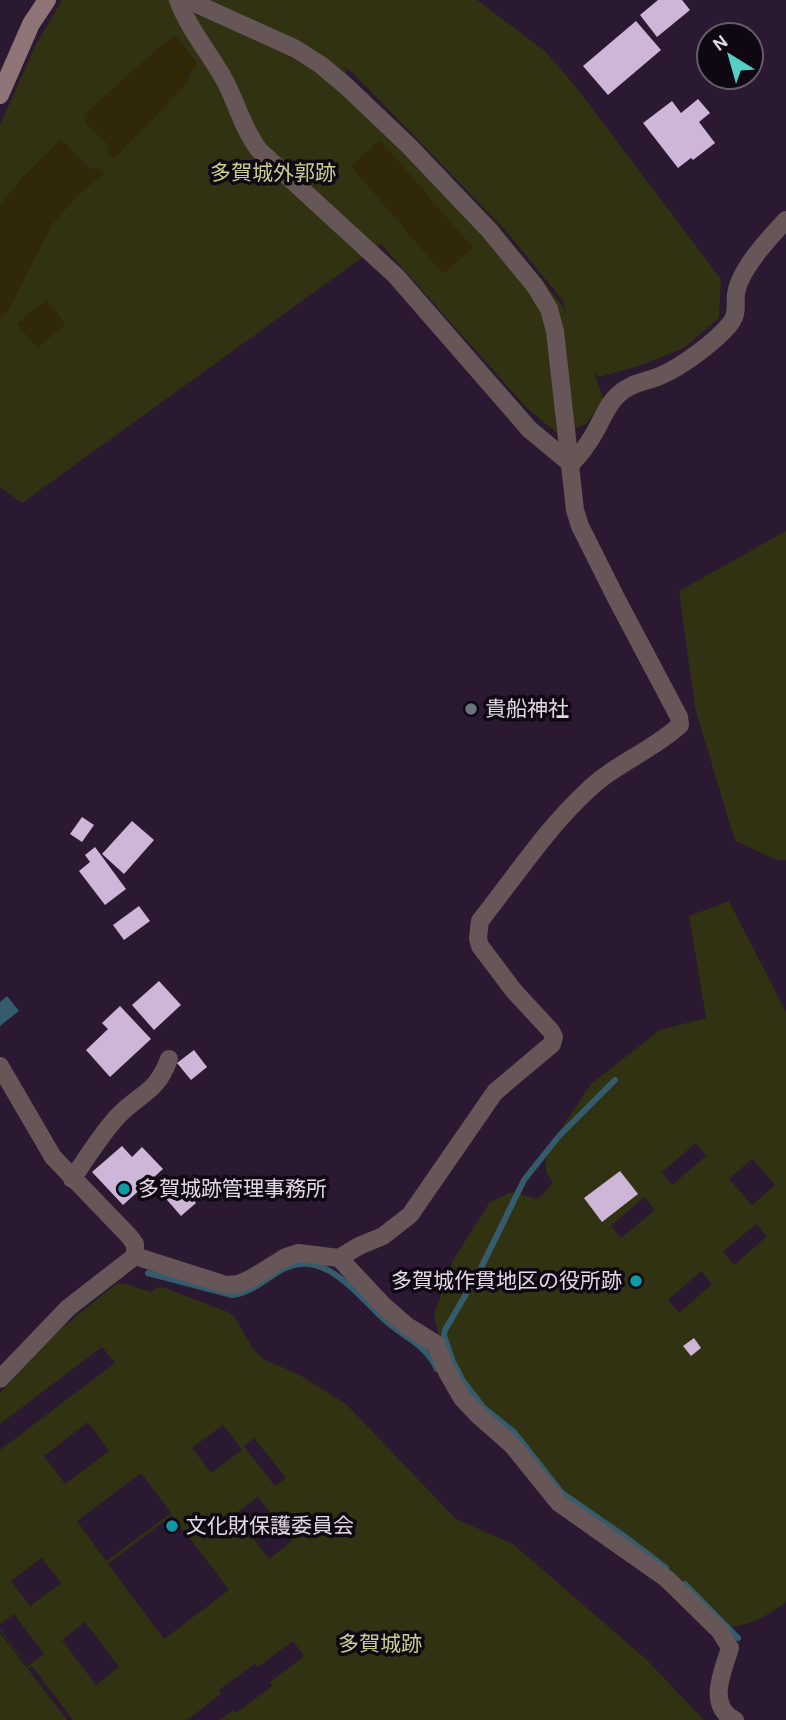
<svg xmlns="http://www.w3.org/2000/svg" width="786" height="1720" font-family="Karla,'Noto Sans JP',sans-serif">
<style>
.green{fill:#303211;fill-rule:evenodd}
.sand{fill:#302807}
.water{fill:#355c6d}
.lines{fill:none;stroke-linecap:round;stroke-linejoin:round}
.stream{stroke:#355c6d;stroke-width:6}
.building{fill:#cdb6d7}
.street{stroke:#675658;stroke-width:18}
.secondary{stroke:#8e7377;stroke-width:18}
.worship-dot{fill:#6b7280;stroke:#0f0812;stroke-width:2.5}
.culture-dot{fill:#0f9aa8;stroke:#0f0812;stroke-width:2.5}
.labels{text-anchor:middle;stroke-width:7;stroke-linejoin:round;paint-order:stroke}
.park-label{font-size:21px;fill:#c9cf90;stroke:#0f0812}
.poi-label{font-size:21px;fill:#e3d8e8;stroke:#0f0812;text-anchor:start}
</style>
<rect width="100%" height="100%" fill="#2a1931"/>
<g class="green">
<path d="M62,0H477L545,51L576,87L721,279L719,318L684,348L639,366L599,377L594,372L604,400L587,423L560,436L526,407L381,244L22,503L0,487V319L53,223L79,194L104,173L90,170L61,140C39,161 16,182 0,208V125L35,46ZM175,35L197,63L187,77L107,151L110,146L86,123L84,116L123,79ZM344,67L354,74L507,232L563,301L566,314L561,304L496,223L347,75Z"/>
<polygon points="786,531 786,860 777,860 735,841 695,708 679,591"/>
<path d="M729,901L786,1012V1602C766,1617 748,1627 723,1627L566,1504L473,1401L440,1343L434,1314L453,1260L490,1202L511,1192L538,1199L553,1183L546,1172V1156L554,1139L591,1084L660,1030L706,1018L689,916ZM696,1143L706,1156L672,1185L662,1172ZM752,1159L775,1185L752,1205L729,1179ZM644,1197L655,1210L621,1238L611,1226ZM756,1224L767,1236L734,1265L723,1252ZM701,1271L712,1284L679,1313L668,1300Z"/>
<path d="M123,1283L151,1292L157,1287L165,1288L228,1312L235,1318L254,1350L263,1359L298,1374L346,1404L456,1519L513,1544L646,1659L704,1720H220L233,1710L236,1713L272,1686L270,1682L304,1656L293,1641L258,1667L255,1664L219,1690L221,1694L187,1720H73L32,1666L29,1668L0,1630V1628L28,1666L44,1654L14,1614L0,1624V1450L115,1363L102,1347L0,1424V1393L58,1331L116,1284ZM88,1422L109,1451L65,1484L44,1456ZM223,1425L242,1450L211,1473L192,1448ZM254,1438L286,1478L275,1486L244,1446ZM141,1473L171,1513L106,1561L77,1521ZM258,1497L292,1541L269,1559L235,1514ZM172,1515L229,1590L164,1639L108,1564ZM42,1558L61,1583L30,1606L11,1581ZM85,1622L119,1667L96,1685L62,1640Z"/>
<polygon points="0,1633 67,1720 0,1720"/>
</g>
<g class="sand">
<polygon points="175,35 198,65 188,73 189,82 114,158 107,152 110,146 86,123 84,116 123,79"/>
<path d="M61,140L90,170L97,166L104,173L79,194L53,223L8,311L0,319V208C16,182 39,161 61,140Z"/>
<polygon points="380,140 473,248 443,274 351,166"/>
<polygon points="46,300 66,324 37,348 17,324"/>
</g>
<polygon class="water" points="7,996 19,1011 0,1026 0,1002"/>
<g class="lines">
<g class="stream">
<polyline points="615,1080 559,1136 524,1180 479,1272 445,1330 444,1336 453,1362 463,1381 484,1408 514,1432 562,1493 624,1536 666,1568"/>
<path d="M148,1273L232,1295C259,1292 276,1266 300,1264C334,1260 364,1302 387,1322C407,1339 426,1345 437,1369"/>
<polyline points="685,1584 738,1638"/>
</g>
</g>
<g class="building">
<polygon points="658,0 682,0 690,10 657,37 640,15"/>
<polygon points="636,21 661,50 608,95 583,66"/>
<polygon points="698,99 710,113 699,122 715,143 693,160 691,158 678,168 643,123 672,101 681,113"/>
<polygon points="82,817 94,825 82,842 70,834"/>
<polygon points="132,821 154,840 124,874 102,854"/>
<polygon points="95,847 126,889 105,905 79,871 90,862 85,855"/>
<polygon points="139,906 150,921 124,940 113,925"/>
<polygon points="159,981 181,1005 154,1030 132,1005"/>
<polygon points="120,1006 151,1039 110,1077 86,1050 108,1029 102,1023"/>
<polygon points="194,1050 207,1067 191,1080 177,1063"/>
<polygon points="122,1146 132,1157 142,1147 163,1169 123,1205 92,1172"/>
<polygon points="620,1171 638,1194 602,1222 584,1198"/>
<polygon points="176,1180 196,1203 181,1216 161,1193"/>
<polygon points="694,1338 701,1348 691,1356 683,1346"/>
</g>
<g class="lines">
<g class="street">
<path d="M178,0C189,30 210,53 225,81C237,104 243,129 259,150L396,276L529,429L571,464"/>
<path d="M188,0L296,49L321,65L346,86L409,146L489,230L535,286L549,309L555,331L575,510L580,526L616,598L679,717L680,725C652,751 614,764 587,791C546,829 514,878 480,921L478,938L480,946L514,991L551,1031L554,1037L552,1044L495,1092L410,1215L383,1236L359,1246L339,1258"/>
<path d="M571,464C581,454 589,443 596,430C603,418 608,403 619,394C632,382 647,382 662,375C683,366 716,341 730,324C740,311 733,303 737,289C743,266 770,237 786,220"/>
<path d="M0,1066L53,1157L129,1236L135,1244V1256L226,1285L239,1284L252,1278L286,1257L298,1253L339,1258L383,1305L407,1326L436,1344L447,1372L462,1398L479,1416L512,1445L559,1503L667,1579L720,1631L730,1648C723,1671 706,1706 735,1720"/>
<path d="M72,1179C87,1158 101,1134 118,1116C141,1092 156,1094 169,1059"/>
<polyline points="0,1379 68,1308 135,1256"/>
</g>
<polyline class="secondary" points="0,95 31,24 47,0"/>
</g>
<circle class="worship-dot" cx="471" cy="709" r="7"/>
<g class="culture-dot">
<circle cx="124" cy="1189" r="7"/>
<circle cx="636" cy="1281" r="7"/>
<circle cx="172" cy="1526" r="7"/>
</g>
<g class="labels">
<g class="park-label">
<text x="273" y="180">多賀城外郭跡</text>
<text x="380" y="1651">多賀城跡</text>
</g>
<g class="poi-label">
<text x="485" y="716">貴船神社</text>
<text x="138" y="1196">多賀城跡管理事務所</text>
<text x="622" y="1288" text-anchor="end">多賀城作貫地区の役所跡</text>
<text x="186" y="1533">文化財保護委員会</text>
</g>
</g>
<g transform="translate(730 56) rotate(323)"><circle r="33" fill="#0f0812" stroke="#645b68" stroke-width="2"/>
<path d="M0-5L12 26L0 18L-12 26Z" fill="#55cec5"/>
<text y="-10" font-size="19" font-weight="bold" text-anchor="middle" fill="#e3d8e8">N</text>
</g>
</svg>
